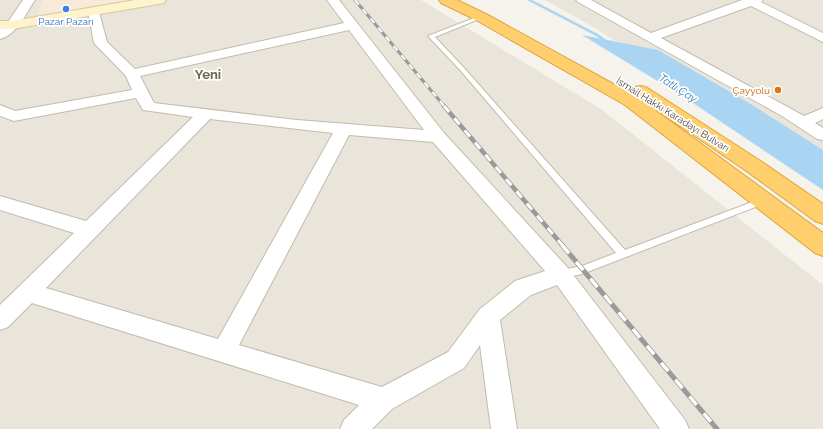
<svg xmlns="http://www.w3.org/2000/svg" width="823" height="429" font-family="Raleway,sans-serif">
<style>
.residential{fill:#eae5da}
.commercial{fill:#f7ead8}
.water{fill:#a9d4f2}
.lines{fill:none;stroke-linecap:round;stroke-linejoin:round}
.stream{fill:#a9d4f2;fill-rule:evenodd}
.lane-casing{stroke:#c2bbae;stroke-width:2}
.street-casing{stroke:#c2bbae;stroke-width:2}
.secondary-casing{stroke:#d6c79b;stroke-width:2}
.highway-casing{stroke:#e0a43c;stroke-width:2}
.lane{fill:#fff;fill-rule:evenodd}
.street{fill:#fff;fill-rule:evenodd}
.secondary{fill:#fff3cd;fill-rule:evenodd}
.highway{fill:#ffcf6e;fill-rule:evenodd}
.rail-far2-casing{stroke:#9a9a9a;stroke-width:3}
.rail-far1-casing{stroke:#9a9a9a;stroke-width:4.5}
.rail-casing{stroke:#9a9a9a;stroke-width:5}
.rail-far2{stroke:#fff;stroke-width:2;stroke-dasharray:6;stroke-linecap:butt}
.rail-far1{stroke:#fff;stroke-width:3;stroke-dasharray:8;stroke-linecap:butt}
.rail{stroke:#fff;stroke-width:3.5;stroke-dasharray:11;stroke-linecap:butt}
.shop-dot{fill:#3f7fe0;stroke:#fff;stroke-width:1.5}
.food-dot{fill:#e8710a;stroke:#fff;stroke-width:1.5}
.labels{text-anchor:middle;stroke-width:3.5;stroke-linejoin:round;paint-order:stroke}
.far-shop-label{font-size:10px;fill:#366cbe;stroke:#fff}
.far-food-label{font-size:10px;fill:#c56008;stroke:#fff;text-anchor:end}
.far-street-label{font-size:10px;fill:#4b4439;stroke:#fff}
.far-water-label{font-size:11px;font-style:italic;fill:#2e7ab2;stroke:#fff}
.far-district-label{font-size:13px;font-weight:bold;fill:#6e6250;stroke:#fff}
</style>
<rect width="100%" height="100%" fill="#f6f3ec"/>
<g class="residential">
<polygon points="0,0 421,0 601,109 823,285 823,429 0,429"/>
<polygon points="545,0 823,0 823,170 590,25"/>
</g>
<polygon class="commercial" points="42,0 146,0 37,17"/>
<polygon class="water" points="582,35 658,50 749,103 823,150 823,190 687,99"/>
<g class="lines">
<polygon class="stream" points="527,0 532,0 598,34 612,44 609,45 596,36"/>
<defs>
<polygon id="lane" points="479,16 484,17 435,37 465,69 625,250 760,199 766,199 767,201 766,203 582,274 561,278 557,277 556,274 557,271 582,266 616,253 461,71 428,36"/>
<g id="street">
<path d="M23,0H35C26,13 17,35 0,39V29L8,22Z"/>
<path d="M327,0H339L444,133L568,268L685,420L689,429H660L557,285L531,295L500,320L517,429H491L480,345L464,368L392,409L372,429H340L344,420L359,405L32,303L8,327L0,330V305L74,233L0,210V196L86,221L193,117L143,110L136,98L14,121L0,116V105L15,111L132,90L126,76L94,43L88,11L90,8H98L107,42L135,69L344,23ZM349,30L424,130L297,120L154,103L140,76ZM210,119L333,133L218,339L46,288ZM349,135L433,142L545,271L515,281L480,309L448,352L382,387L239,345Z"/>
<polygon points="576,0 591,0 651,33 742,0 763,0 761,2 823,33 823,42 751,6 661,38 804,116 823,108 823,119 815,123 823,128 823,140 817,139 782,116 578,2"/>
</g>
<polygon id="secondary" points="135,0 166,0 164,3 159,4 12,29 0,29 0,21 12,21"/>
<g id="highway">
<polygon points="439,0 457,0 486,14 637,97 823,233 823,256 815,253 625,105 476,20 441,3"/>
<polygon points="640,86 646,87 759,160 823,204 823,224 815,221 745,170 634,95 631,91 634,87"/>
</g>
</defs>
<use href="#lane" class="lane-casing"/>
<use href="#street" class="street-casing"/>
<use href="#secondary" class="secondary-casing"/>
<use href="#highway" class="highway-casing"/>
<use href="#lane" class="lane"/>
<use href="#street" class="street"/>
<use href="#secondary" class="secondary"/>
<use href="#highway" class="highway"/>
<defs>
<polyline id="rail-far2" points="355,0 445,107"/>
<polyline id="rail-far1" points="444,106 563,246"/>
<polyline id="rail" points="562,245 717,429"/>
</defs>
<use href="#rail-far2" class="rail-far2-casing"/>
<use href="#rail-far1" class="rail-far1-casing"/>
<use href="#rail" class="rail-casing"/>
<use href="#rail-far2" class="rail-far2"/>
<use href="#rail-far1" class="rail-far1"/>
<use href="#rail" class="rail"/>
</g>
<circle class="shop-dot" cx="66" cy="9" r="4"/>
<circle class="food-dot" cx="778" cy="90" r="4"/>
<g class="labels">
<g class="far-shop-label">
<text x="66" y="25">Pazar Pazarı</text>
</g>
<g class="far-food-label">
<text x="770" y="94">Çayyolu</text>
</g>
<g class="far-street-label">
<text transform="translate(673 114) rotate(32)" y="4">İsmail Hakkı Karadayı Bulvarı</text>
</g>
<g class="far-water-label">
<text transform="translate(678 88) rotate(33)" y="4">Tatlı Çay</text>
</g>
<g class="far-district-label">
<text x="208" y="79">Yeni</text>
</g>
</g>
</svg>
